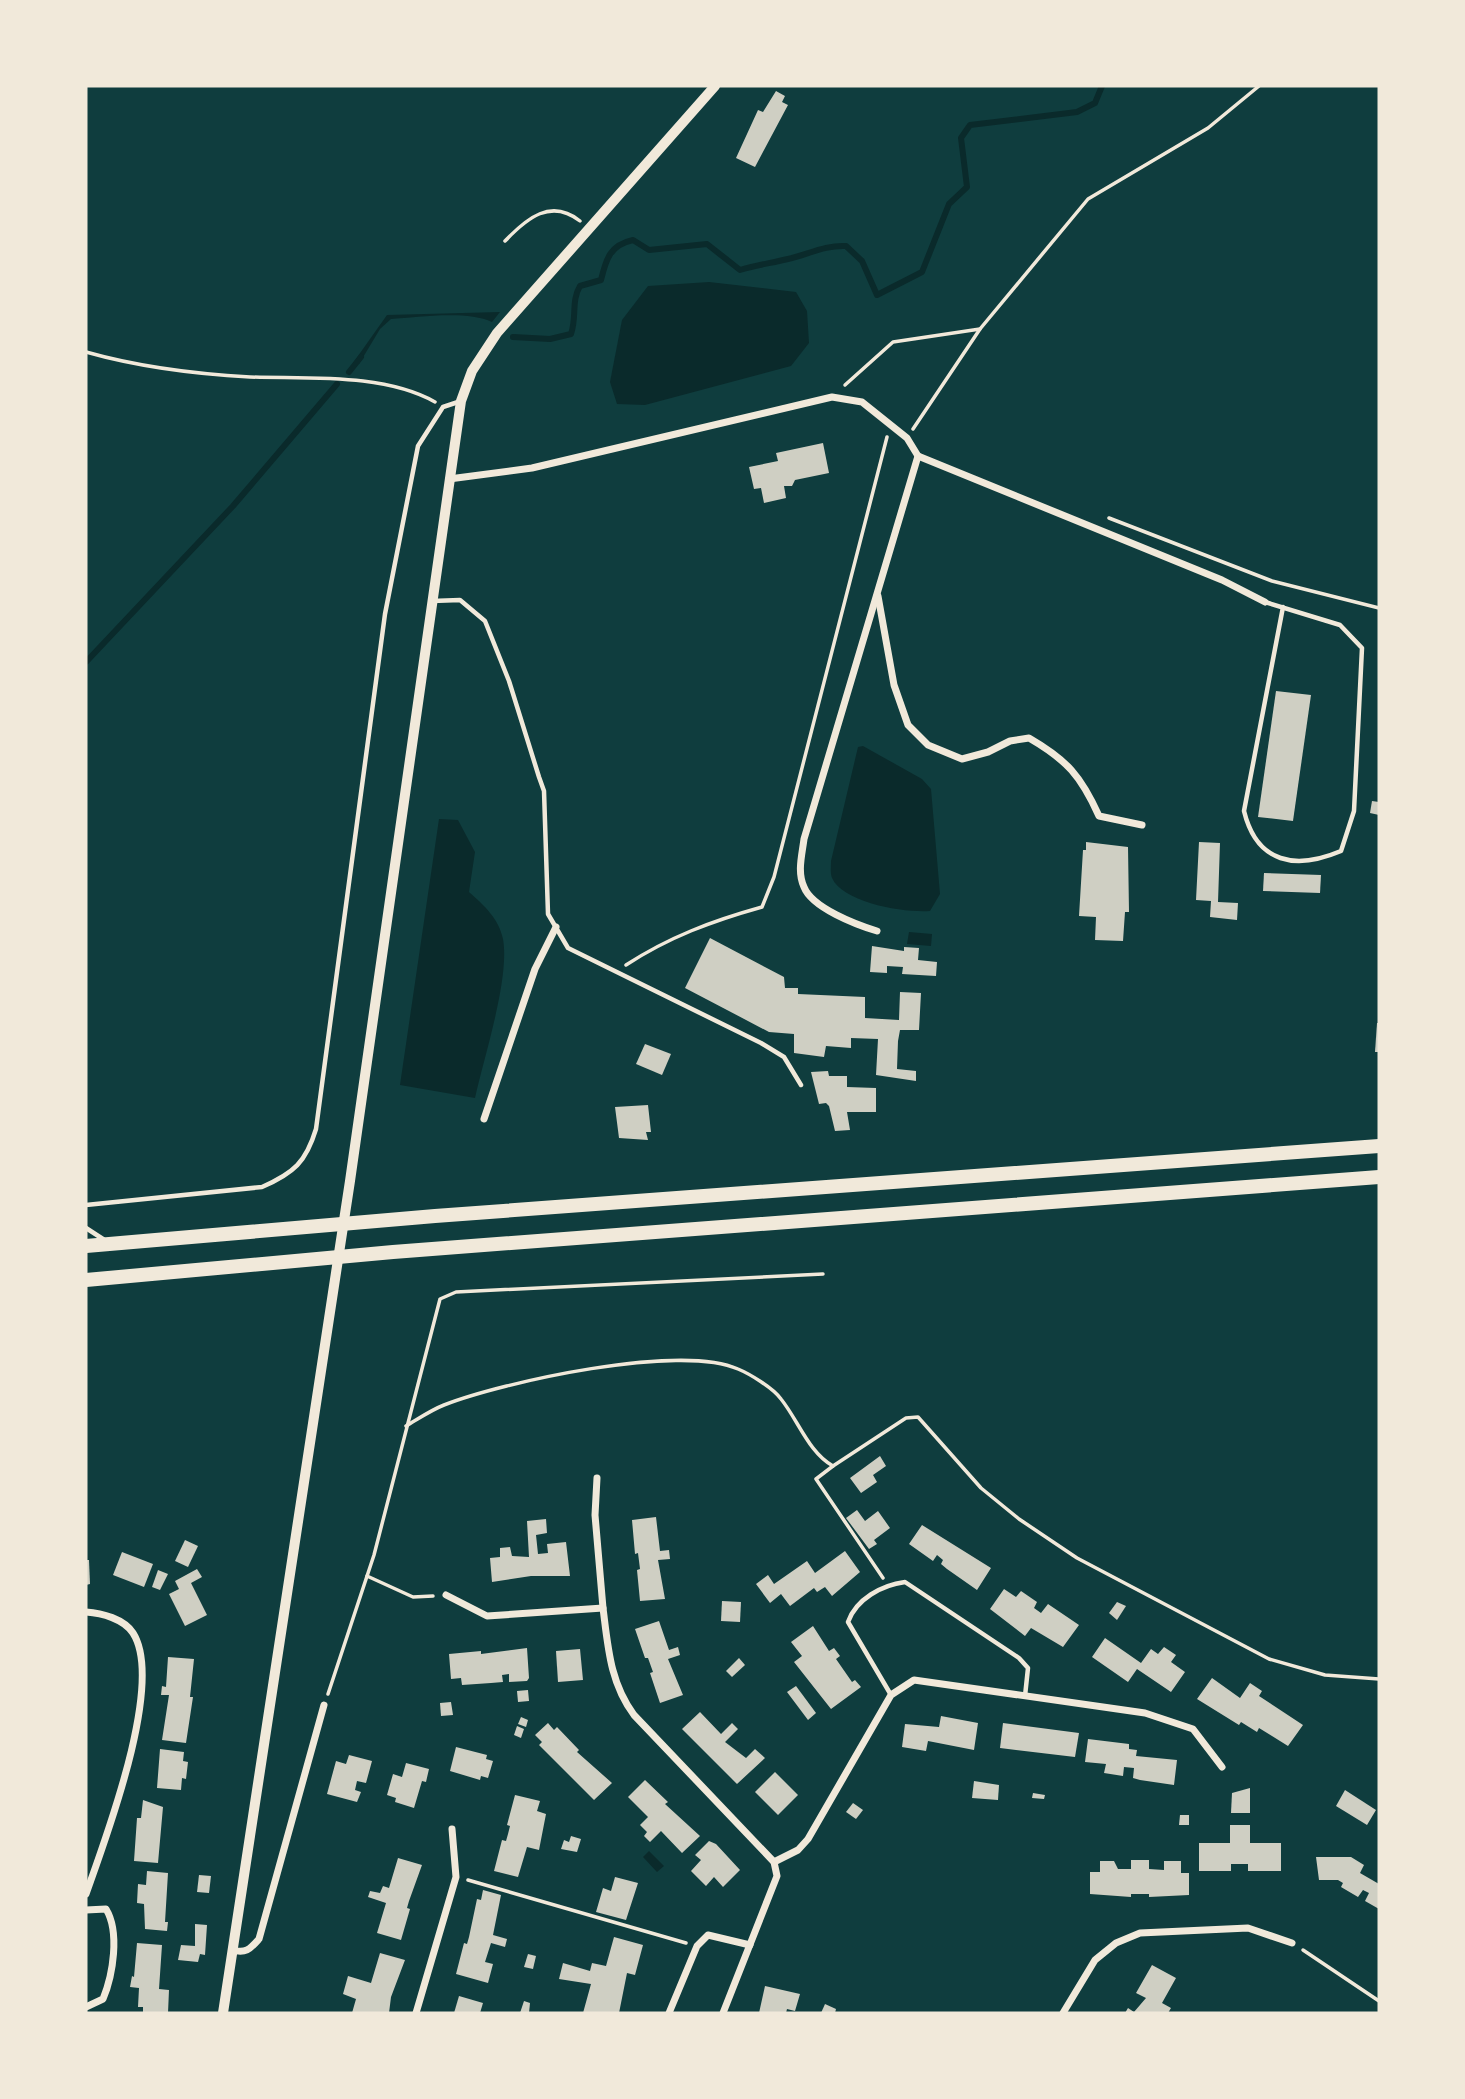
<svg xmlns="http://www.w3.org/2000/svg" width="1465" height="2099" font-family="'Noto Sans',sans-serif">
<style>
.water{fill:#0a2a2b}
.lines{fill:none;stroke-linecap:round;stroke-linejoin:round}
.stream{stroke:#0a2a2b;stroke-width:6}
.building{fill:#cfcfc3}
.path{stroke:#f1e9da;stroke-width:3.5}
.service{stroke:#f1e9da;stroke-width:4.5}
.minor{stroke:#f1e9da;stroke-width:7}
.tertiary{stroke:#f1e9da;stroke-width:10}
.trunk{stroke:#f1e9da;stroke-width:14}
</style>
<rect width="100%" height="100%" fill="#0f3d3e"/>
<g class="water">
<polygon points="709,282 796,292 807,311 809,343 791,366 645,405 617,404 610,382 622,320 648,286"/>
<path d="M500,312L492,322C468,310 418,317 391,319L380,329L359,364L353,363L387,315Z"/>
<path d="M863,746L922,779L931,789L940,894L930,911C905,913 843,903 832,878C830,873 831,866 831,861L858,747Z"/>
<path d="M439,819L458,820L475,852L469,892C484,905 499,919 503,939C510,978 484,1057 475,1098L400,1085Z"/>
<polygon points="909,932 932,934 931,946 907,944"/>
<polygon points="649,1851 664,1866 657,1872 643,1857"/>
</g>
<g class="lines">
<g class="stream">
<path d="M513,337L550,339L571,334C577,317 571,301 580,286L601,280C606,259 610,245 633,240L649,250L707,244L740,270C756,265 772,263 788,259C809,254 825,245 846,246L862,261L877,295L922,272L949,204L967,187L961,138L970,125L1077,112L1095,103L1102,86"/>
<polyline points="349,372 361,357"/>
<polyline points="86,662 233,506 337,384"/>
</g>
</g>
<g class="building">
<polygon points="776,91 785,96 782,102 788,105 755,167 736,158 758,110 763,112"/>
<polygon points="823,443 829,473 795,480 792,486 784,486 786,498 764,503 761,488 754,489 749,467 778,461 776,453"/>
<polygon points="1276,691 1311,695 1293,821 1258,817"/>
<polygon points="1372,801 1379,802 1379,815 1370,813"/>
<polygon points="1086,842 1128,847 1129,912 1125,912 1123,941 1095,940 1096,917 1079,916 1083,850 1086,850"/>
<polygon points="1199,842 1220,843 1218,902 1238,903 1237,920 1210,917 1211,901 1196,900"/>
<polygon points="1264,873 1321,875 1320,893 1263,891"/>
<polygon points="710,938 784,977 785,988 798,988 798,994 865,997 865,1018 899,1020 900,992 921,993 919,1030 900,1030 898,1041 897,1069 916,1071 916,1081 876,1075 878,1039 851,1038 851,1048 826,1046 824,1057 794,1053 794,1034 769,1032 685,988"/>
<polygon points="872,946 904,951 904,947 919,948 918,960 937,962 936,976 902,974 903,967 887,966 887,973 870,972"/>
<polygon points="1377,1023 1379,1023 1379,1052 1375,1052"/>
<polygon points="645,1044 671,1054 662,1075 636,1064"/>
<polygon points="828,1071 829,1076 847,1076 847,1087 876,1088 876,1112 847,1112 850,1130 835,1131 829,1106 826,1103 819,1104 811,1072"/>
<polygon points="648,1105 651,1132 646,1132 648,1140 619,1138 615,1107"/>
<polygon points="880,1456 886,1466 873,1475 877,1482 861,1493 850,1478"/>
<polygon points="857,1510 865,1521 878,1511 890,1528 874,1540 877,1544 869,1549 846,1518"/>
<polygon points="656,1517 660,1551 669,1550 670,1559 658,1560 665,1599 640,1601 637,1570 640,1569 638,1553 635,1554 632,1520"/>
<polygon points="546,1519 547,1533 536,1535 538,1554 548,1553 547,1544 566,1542 570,1576 531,1576 492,1582 490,1558 500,1557 500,1548 510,1547 512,1556 529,1557 527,1521"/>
<polygon points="922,1525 991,1568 977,1590 947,1569 941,1564 943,1560 937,1555 933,1561 909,1544"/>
<polygon points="185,1540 198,1546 188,1567 175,1561"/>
<polygon points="845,1551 860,1572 832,1596 825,1587 817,1592 814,1588 790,1606 781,1594 770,1603 756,1584 768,1575 774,1584 807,1561 815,1573"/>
<polygon points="122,1552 153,1564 144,1587 113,1575"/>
<polygon points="86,1560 89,1560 90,1584 86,1585"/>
<polygon points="197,1569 202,1577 191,1583 207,1615 185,1626 169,1594 179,1589 175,1581"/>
<polygon points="158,1570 168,1574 160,1590 152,1587"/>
<polygon points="1004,1589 1016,1597 1021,1591 1037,1602 1034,1608 1041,1613 1048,1604 1079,1625 1063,1647 1031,1628 1025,1636 990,1609"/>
<polygon points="722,1601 741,1602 740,1622 721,1621"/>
<polygon points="1117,1602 1126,1606 1117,1620 1109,1613"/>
<polygon points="659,1621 669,1650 678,1647 680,1655 668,1659 683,1695 660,1703 650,1673 653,1672 648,1658 645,1658 635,1629"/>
<polygon points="813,1626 829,1651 834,1648 840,1656 836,1659 852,1682 855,1680 861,1687 831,1709 794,1662 802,1656 791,1642"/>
<polygon points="1105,1638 1141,1663 1151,1649 1158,1654 1164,1647 1176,1655 1171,1662 1185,1672 1171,1692 1137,1669 1128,1682 1092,1657"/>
<polygon points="527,1648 529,1678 527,1681 509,1682 509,1674 502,1675 503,1682 491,1683 462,1685 461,1678 451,1679 449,1654 481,1651 481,1654"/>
<polygon points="580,1649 583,1680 558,1682 556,1651"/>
<polygon points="168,1657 194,1659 190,1697 193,1697 186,1743 162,1740 169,1695 161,1695 162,1686 166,1687"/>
<polygon points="739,1658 745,1665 732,1677 726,1671"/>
<polygon points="1212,1678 1240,1698 1250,1683 1262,1691 1259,1696 1303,1725 1288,1746 1259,1728 1257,1732 1241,1722 1239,1725 1197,1699"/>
<polygon points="796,1686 816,1713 808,1720 787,1692"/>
<polygon points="528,1690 529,1701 518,1702 517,1691"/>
<polygon points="451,1702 453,1715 441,1716 440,1703"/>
<polygon points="700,1712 721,1734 732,1723 738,1729 725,1742 746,1758 755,1749 765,1758 737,1784 682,1729"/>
<polygon points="941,1716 978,1723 974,1750 928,1741 926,1751 902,1747 905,1724 939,1727"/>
<polygon points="521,1717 528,1720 526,1727 518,1724"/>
<polygon points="548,1723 554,1730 557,1727 579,1750 577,1752 612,1783 594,1800 539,1745 542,1742 535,1735"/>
<polygon points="1003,1723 1079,1733 1075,1757 1000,1748"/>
<polygon points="517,1726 524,1729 521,1738 514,1735"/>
<polygon points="1088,1739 1129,1744 1129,1749 1137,1750 1136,1756 1177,1760 1174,1785 1140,1780 1133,1778 1134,1768 1124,1767 1123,1776 1104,1773 1106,1764 1085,1762"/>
<polygon points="456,1747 487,1755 486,1759 493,1761 488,1778 481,1776 480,1780 450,1771"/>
<polygon points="160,1749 184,1752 183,1761 188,1762 186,1779 182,1778 181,1790 157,1788"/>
<polygon points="349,1755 372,1761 366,1783 357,1781 355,1790 361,1792 357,1802 327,1794 336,1761 346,1764"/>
<polygon points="406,1763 429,1769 426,1782 422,1781 414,1808 395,1802 396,1798 387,1795 393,1774 402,1777"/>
<polygon points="775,1772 798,1795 778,1815 755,1792"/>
<polygon points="645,1780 668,1802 665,1804 700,1836 682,1853 661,1831 650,1842 644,1836 647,1832 640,1825 648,1817 628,1797"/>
<polygon points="974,1781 999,1785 998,1800 972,1798"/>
<polygon points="1250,1788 1250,1813 1231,1813 1232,1793"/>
<polygon points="1345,1790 1376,1810 1367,1825 1336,1806"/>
<polygon points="1033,1793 1045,1795 1044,1799 1032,1798"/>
<polygon points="515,1795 540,1801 537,1811 546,1814 539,1850 527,1847 518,1877 494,1871 502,1840 506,1841 508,1834 510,1826 507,1825"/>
<polygon points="143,1800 163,1807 158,1863 134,1861 137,1818 141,1818"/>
<polygon points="853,1803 863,1810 856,1819 846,1812"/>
<polygon points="1180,1815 1189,1815 1189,1825 1179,1825"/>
<polygon points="1230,1825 1250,1825 1250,1843 1281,1843 1281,1871 1248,1871 1248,1864 1231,1864 1231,1871 1199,1871 1199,1843 1230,1843"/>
<polygon points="571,1836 581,1839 577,1852 561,1849 564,1840 569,1842"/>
<polygon points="709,1841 716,1844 740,1870 723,1887 714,1877 706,1886 691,1871 701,1860 695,1855"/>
<polygon points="1316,1857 1351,1857 1364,1865 1360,1873 1379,1884 1379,1909 1365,1901 1369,1893 1363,1890 1358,1897 1341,1887 1343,1883 1338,1880 1319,1880"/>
<polygon points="398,1858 422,1865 409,1901 407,1908 410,1909 401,1940 377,1933 386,1903 368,1897 370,1891 380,1893 383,1886 389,1888"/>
<polygon points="1131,1860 1149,1860 1149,1869 1164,1870 1164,1861 1181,1861 1181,1873 1189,1873 1189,1895 1149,1897 1149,1894 1131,1894 1131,1897 1090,1894 1090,1872 1100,1872 1100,1861 1114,1861 1118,1869 1131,1869"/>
<polygon points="147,1871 168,1873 165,1922 168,1922 167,1931 145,1929 144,1904 137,1903 138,1884 146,1885"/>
<polygon points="199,1875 211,1876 209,1893 197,1892"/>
<polygon points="615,1877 638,1883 626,1920 596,1912 603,1888 611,1891"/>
<polygon points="483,1890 501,1895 493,1935 507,1939 505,1947 491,1943 485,1962 493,1964 488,1983 456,1974 464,1943 467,1944 469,1937 477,1899 481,1900"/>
<polygon points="195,1924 207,1925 205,1955 200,1954 198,1962 178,1960 181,1945 195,1946"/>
<polygon points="614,1937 643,1945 635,1975 627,1973 619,2013 583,2013 591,1984 559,1979 563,1963 590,1971 592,1963 606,1966"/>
<polygon points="137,1943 162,1945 159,1989 169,1990 168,2013 143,2013 143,2007 138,2007 139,1988 130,1987 132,1976 134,1977"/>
<polygon points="380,1953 405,1960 391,1997 389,2013 352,2013 356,1999 343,1994 348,1976 371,1983"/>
<polygon points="528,1954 536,1956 533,1969 524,1967"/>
<polygon points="1152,1965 1176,1978 1162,2003 1171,2008 1168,2013 1125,2013 1128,2008 1134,2012 1146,1998 1136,1993"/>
<polygon points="765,1986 800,1994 795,2011 787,2009 786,2013 759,2013"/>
<polygon points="459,1996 483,2003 480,2013 454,2013"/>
<polygon points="524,2001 530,2003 529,2013 520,2013"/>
<polygon points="825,2004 836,2009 835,2013 821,2013"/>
</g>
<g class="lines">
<g class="path">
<path d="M505,241C527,218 551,198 580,221"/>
<path d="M86,352C139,367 195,374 250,377C308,379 383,373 435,402"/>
<polyline points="845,385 893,342 980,329"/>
<polyline points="913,429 980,329 1088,199 1208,128 1259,86"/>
<polyline points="1109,518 1272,581 1379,608"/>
<path d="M626,965C669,937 712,921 762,907L774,877L887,437"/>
<path d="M406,1426C418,1419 431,1410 444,1405C503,1382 680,1343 738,1369C750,1374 773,1388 781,1399C798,1420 809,1453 833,1466L906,1418L918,1417L981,1488L1019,1519L1077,1558L1269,1659L1325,1675L1379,1679"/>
<polyline points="833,1466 816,1479 883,1578"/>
<polyline points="367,1576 413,1597 433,1596"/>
<polyline points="328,1694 374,1555 440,1299 456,1292 823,1274"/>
<polyline points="468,1880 686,1943"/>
<polyline points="1303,1950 1379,2001"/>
</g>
<g class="service">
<polyline points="432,601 460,600 485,621 509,681 539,777 544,791 548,914 568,948 761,1043 784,1057 801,1085"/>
<path d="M1265,602L1340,625L1362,648L1354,811L1341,851C1296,870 1257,864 1244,811L1283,607"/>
<path d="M86,1205L262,1187C294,1173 306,1162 316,1129L385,614L418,446L443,407L461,401"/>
<polyline points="86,1228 106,1241"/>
<path d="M891,1695L848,1622C856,1599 882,1585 905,1582L1019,1658L1028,1668L1025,1696"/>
</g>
<g class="minor">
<polyline points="449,479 532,468 832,397 862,402 907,438 918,456 1222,580 1265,602"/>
<path d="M878,596L894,685L908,725L928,745L962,759L988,752L1010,741L1029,738C1067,760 1081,776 1099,816L1142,825"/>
<path d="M877,931C857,925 812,908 804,887C797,872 802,855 804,839L918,456"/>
<polyline points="484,1119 535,969 556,927"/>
<polyline points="597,1478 595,1515 603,1608"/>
<path d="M446,1595L487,1616L603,1608C608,1647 610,1683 634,1715L774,1862L777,1876L723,2013"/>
<path d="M86,1612C102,1613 124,1619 133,1633C165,1683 105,1840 86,1894"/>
<polyline points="774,1862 798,1850 808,1839 891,1695 914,1680 1145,1713 1193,1729 1222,1767"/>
<path d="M86,1910L106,1909C120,1932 113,1975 103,1999L86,2007"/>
<path d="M232,1950C246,1954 250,1949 259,1939L324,1705"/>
<polyline points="416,2013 456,1877 452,1829"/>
<polyline points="669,2013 697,1946 708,1935 750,1945"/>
<polyline points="1063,2013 1095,1960 1116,1943 1140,1933 1248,1928 1292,1943"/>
</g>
<polyline class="tertiary" points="223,2013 350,1181 461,401 472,371 497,333 715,86"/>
<g class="trunk">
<polyline points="86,1246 435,1216 1379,1146"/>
<polyline points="86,1280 393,1252 1379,1177"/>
</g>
</g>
<rect width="1465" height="2099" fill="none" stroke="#f1e9da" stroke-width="175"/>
</svg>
